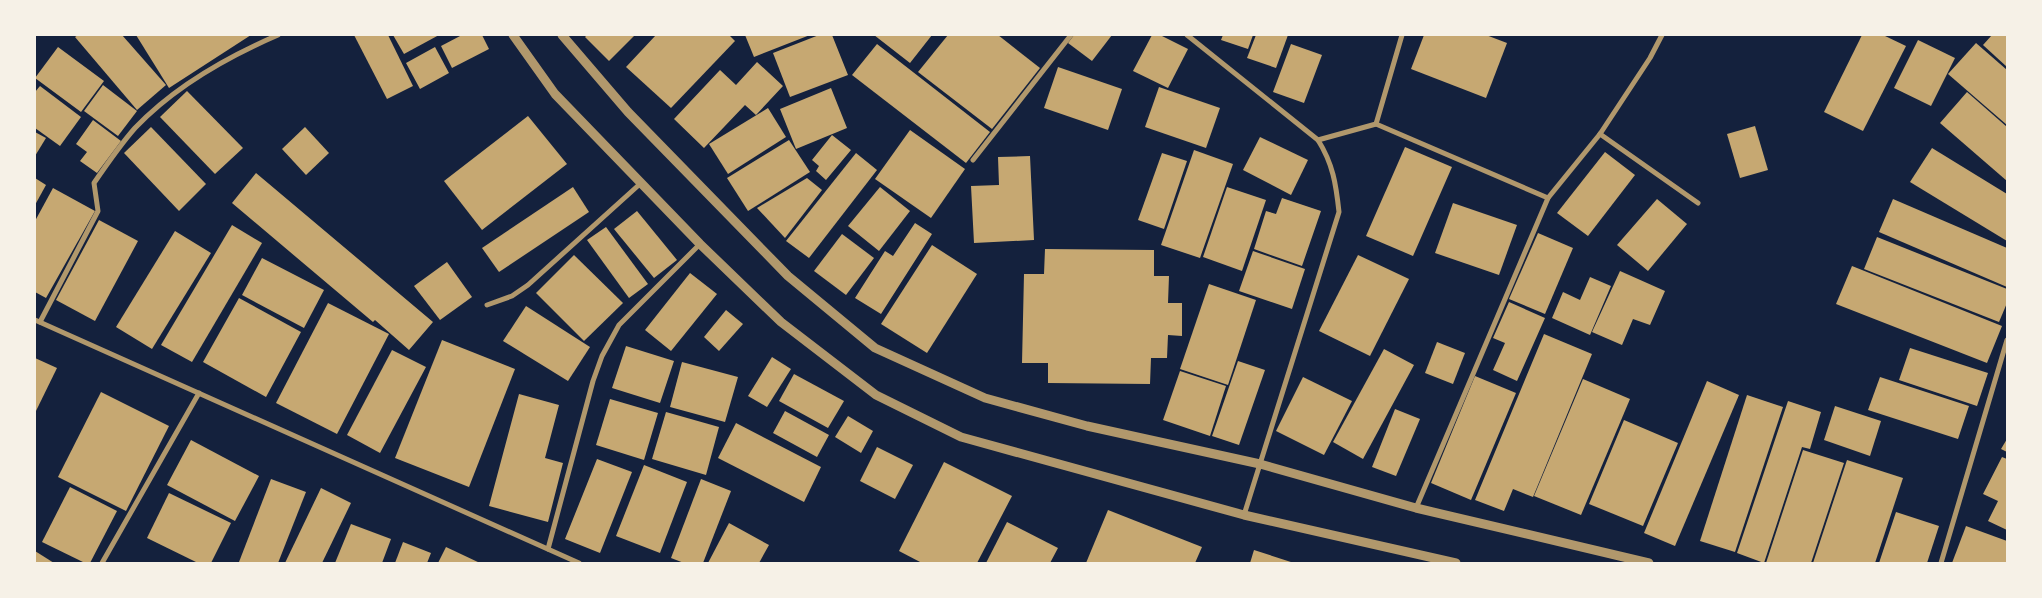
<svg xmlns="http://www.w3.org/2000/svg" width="2042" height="598" font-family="'Libre Baskerville',serif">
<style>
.building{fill:#c6a872}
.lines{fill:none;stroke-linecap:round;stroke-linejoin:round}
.minor{stroke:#b1986c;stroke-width:5}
.tertiary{stroke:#b1986c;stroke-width:9}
</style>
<rect width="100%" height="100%" fill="#14213d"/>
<g class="building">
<polygon points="78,35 122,35 166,85 137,110 75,37"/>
<polygon points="136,35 251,35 169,88"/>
<polygon points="354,35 388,35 413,86 387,99"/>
<polygon points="393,35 439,35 404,54"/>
<polygon points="462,35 482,35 489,49 452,68 441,46"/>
<polygon points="587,35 635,35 609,61 585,37"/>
<polygon points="656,35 729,35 735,41 671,108 626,67"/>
<polygon points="745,35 810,35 754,57"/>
<polygon points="819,35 832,35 848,75 790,97 773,53"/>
<polygon points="874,35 932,35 910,63"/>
<polygon points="948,35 998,35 1040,68 992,129 918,72"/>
<polygon points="1074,35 1112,35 1092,61 1068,43"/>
<polygon points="1152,35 1160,35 1188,49 1168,88 1133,71"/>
<polygon points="1223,35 1253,35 1248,49 1221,40"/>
<polygon points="1256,35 1288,35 1276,68 1247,58"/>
<polygon points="1424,35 1486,35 1507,43 1486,98 1411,69"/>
<polygon points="1862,35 1883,35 1906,46 1863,131 1824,112"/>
<polygon points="1992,35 2007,35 2007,67 1983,45"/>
<polygon points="1918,40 1955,58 1931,106 1894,88"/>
<polygon points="1976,43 2007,70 2007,125 1948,74"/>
<polygon points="877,44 990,132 966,163 852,75"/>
<polygon points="1291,44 1322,55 1304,103 1273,92"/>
<polygon points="58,47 104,81 81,112 35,78"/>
<polygon points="435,47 449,73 420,89 406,63"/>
<polygon points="757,62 783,86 756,115 745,105 704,148 674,119 720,70 736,85"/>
<polygon points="1058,67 1122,89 1108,130 1044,108"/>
<polygon points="103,85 137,111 118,136 84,111"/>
<polygon points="40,86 81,117 60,146 35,128 35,92"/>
<polygon points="1159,87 1220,108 1206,148 1145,127"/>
<polygon points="831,88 847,128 796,149 780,109"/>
<polygon points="187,91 243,148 215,174 160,117"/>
<polygon points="1967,92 2007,127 2007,181 1940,123"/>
<polygon points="768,108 786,137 728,174 709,144"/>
<polygon points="528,116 567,164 482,230 444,181"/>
<polygon points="93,120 121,141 97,173 80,161 87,152 76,144"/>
<polygon points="1755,126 1768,170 1740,178 1727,134"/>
<polygon points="151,127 206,184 179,211 124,153"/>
<polygon points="305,127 329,153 306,175 282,149"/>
<polygon points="910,130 965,169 931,218 875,179"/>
<polygon points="35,132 46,138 35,156"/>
<polygon points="832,135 851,150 826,180 816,171 819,166 812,160"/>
<polygon points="1260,137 1308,160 1291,195 1243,170"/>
<polygon points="789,140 810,172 748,211 727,178"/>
<polygon points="1405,147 1452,167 1413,256 1366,236"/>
<polygon points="1932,148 2007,194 2007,241 1910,182"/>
<polygon points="1194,150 1233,164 1200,258 1161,245"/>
<polygon points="1605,152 1635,175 1588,236 1557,213"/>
<polygon points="856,153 877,170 809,258 786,241"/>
<polygon points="1162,153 1187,161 1164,229 1138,220"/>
<polygon points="1030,156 1034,240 974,243 971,186 999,185 998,157"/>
<polygon points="256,173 433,322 409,350 375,320 373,322 232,203"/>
<polygon points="35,178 46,185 35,205"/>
<polygon points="807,178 822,190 785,238 757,208"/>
<polygon points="573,187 589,212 499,272 482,248"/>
<polygon points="880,187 910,211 879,251 848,226"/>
<polygon points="1227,187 1266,200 1242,271 1203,257"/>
<polygon points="53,188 95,211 46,298 35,292 35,221"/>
<polygon points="1282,198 1321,211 1302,266 1254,249 1266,211 1276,214"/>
<polygon points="1657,199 1687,224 1648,271 1617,245"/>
<polygon points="1893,199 2007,248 2007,287 1879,232"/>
<polygon points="1453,203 1517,225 1499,275 1435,253"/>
<polygon points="637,211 677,260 654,278 614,229"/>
<polygon points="99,220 138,241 95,321 56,300"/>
<polygon points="915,223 932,234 881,314 855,298 885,251 893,256"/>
<polygon points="232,225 262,243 192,362 161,345"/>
<polygon points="606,227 648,284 629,298 587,240"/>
<polygon points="175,231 211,253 152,349 116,327"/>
<polygon points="1538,233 1573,248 1545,314 1509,299"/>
<polygon points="842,234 874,258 846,295 814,271"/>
<polygon points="1877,237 2007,289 2007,303 1999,322 1864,269"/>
<polygon points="932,245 977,274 927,353 881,324"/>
<polygon points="1045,249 1154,250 1154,276 1169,276 1168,303 1182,303 1182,336 1168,335 1167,358 1151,358 1150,384 1048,383 1048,363 1022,363 1024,274 1044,274"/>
<polygon points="1253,251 1305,269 1292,309 1239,291"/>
<polygon points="574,255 623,303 584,341 536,293"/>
<polygon points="1358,255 1409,279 1370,356 1319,331"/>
<polygon points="262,258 324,290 304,328 242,295"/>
<polygon points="447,262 472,297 440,320 414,286"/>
<polygon points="1852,266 2002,326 1987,363 1836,304"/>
<polygon points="1620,271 1665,291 1650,325 1633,319 1622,345 1592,332"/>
<polygon points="690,273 717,294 671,351 645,330"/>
<polygon points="1590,277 1611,286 1590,335 1552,318 1563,292 1580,300"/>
<polygon points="1209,284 1256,300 1228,385 1180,369"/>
<polygon points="239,298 301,332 266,397 203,362"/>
<polygon points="1509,302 1545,318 1517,381 1493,370 1505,343 1493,338"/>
<polygon points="328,303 389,334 337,434 276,403"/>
<polygon points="526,306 590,347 568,381 503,341"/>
<polygon points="726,310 743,324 719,351 704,337"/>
<polygon points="1544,334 1592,354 1533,497 1513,489 1504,511 1475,500"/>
<polygon points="442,340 515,369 469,487 395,458"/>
<polygon points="1437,342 1465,353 1453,384 1425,373"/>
<polygon points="626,346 674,361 660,403 612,388"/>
<polygon points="1910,348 1988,373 1977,406 1899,380"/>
<polygon points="1384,349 1414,365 1363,459 1333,442"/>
<polygon points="392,350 426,367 380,453 347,435"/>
<polygon points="772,357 791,369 767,407 748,396"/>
<polygon points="35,358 57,368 35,413"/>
<polygon points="1238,361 1265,370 1239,445 1212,436"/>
<polygon points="682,362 738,377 725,422 670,407"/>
<polygon points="1180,371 1226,386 1210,436 1163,420"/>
<polygon points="794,374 844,401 828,428 779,401"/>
<polygon points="1475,376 1516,393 1471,500 1431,483"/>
<polygon points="1303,377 1352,401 1324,455 1276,431"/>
<polygon points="1880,377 1969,406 1958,439 1868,410"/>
<polygon points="1583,379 1630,399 1581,515 1534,496"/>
<polygon points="1707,381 1739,395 1675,546 1644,533"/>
<polygon points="101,392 169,426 126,511 58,477"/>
<polygon points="519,394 559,405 545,458 563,463 548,522 489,506"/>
<polygon points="1747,395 1783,407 1735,552 1700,541"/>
<polygon points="610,399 658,413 644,460 596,445"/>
<polygon points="1788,401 1821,412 1810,449 1802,447 1764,563 1737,553"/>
<polygon points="1835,406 1881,421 1870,456 1824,440"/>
<polygon points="1395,409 1420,419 1396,476 1372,467"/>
<polygon points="785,411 829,435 817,457 773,433"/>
<polygon points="666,412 719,427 706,475 652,459"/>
<polygon points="848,416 873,431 861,453 835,437"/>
<polygon points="1624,420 1678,443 1643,526 1589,504"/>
<polygon points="736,423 821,467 804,502 718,458"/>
<polygon points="2007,439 2007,452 2001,449"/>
<polygon points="191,440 259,476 235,521 167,485"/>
<polygon points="877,447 913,465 895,499 860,481"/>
<polygon points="1803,450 1844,463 1811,563 1766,563"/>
<polygon points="2002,457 2007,459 2007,530 1988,521 1998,501 1983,494"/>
<polygon points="597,459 632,472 600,553 565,539"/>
<polygon points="1847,460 1903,478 1875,563 1813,563"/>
<polygon points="944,462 1012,496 977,563 922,563 899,551"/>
<polygon points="644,465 687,482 660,553 616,536"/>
<polygon points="271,479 306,492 278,563 242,563 239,562"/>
<polygon points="701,479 731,491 703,563 684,563 671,558"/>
<polygon points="70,487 117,511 90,563 85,563 42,542"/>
<polygon points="321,488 351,503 322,563 285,563"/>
<polygon points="169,493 231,523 211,563 198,563 147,538"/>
<polygon points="1108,510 1202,547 1195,563 1086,563"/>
<polygon points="1896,512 1939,526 1927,563 1879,563"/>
<polygon points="1007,522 1058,548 1050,563 986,563"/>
<polygon points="729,523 769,545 759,563 708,563"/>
<polygon points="351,524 391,539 382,563 335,563"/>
<polygon points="1966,526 2007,541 2007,563 1952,563"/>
<polygon points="403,542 431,553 427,563 395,563"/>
<polygon points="446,547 480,563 438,563"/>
<polygon points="1254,550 1294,563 1250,563"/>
<polygon points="35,551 54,563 35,563"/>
</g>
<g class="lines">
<g class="minor">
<path d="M1187,35L1318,140C1333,164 1336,184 1339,212L1244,515"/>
<polyline points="1376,124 1402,35"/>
<polyline points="1600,134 1698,203"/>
<polyline points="1318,140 1376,124 1548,198"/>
<polyline points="973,160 1071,35"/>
<polyline points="487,305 512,296 528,285 641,183"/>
<polyline points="35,320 579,563"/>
<path d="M40,322L98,211L94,183C107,164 120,145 135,128C174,87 227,57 278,35"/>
<polyline points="1416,508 1548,198 1600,134 1650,58 1662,35"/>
<polyline points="548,549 593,381 602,356 619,325 700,244"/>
<polyline points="102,563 199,393"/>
<polyline points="1941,563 2007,340"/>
</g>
<g class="tertiary">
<polyline points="513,35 555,94 700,244 781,322 876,395 961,437 1244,515 1456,563"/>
<polyline points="562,35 628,112 788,276 875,348 985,398 1087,426 1260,464 1416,508 1649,563"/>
</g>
</g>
<rect width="2042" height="598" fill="none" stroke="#f6f1e7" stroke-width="72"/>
</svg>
